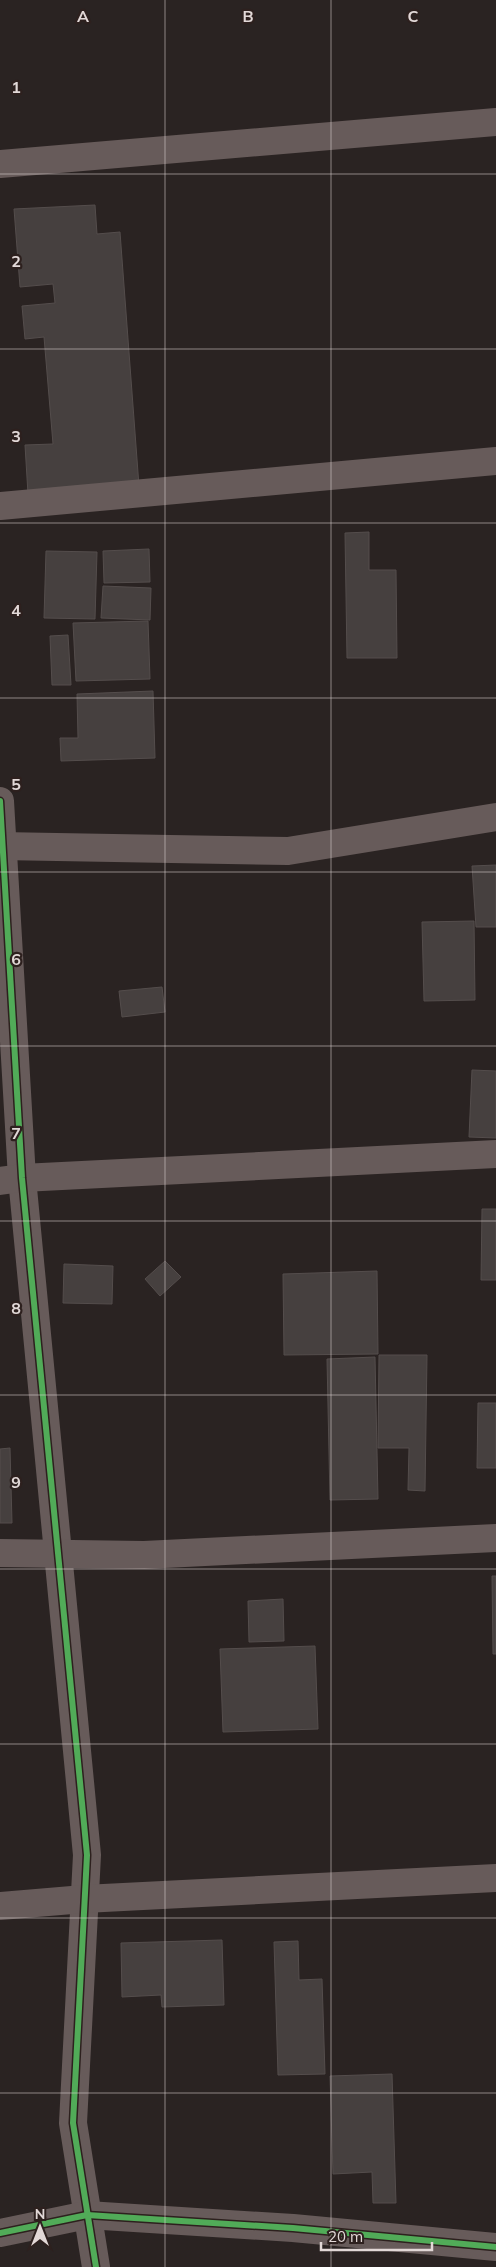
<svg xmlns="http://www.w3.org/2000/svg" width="496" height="2267" font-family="Mulish,sans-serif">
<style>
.building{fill:#46403f;stroke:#544d4c}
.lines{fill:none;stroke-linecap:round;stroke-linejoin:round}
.minor{stroke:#675b5a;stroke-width:28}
.cycleway-casing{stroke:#2d201e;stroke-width:9}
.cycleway{stroke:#51ab58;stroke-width:6}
.grid{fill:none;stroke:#e2d8d7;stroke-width:1;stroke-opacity:0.55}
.grid-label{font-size:16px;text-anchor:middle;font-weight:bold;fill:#e2d8d7;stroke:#2d201e;stroke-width:4.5;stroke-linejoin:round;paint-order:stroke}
</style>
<rect width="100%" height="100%" fill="#2a2322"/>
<g class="building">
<polygon points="95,205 97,234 120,232 139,486 28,494 25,445 53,444 44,337 25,339 22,306 55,303 53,284 20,287 14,209"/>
<polygon points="369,532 369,570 396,570 397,658 347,658 345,533"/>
<polygon points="149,549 150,582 104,583 103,551"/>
<polygon points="46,551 97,552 95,619 44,618"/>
<polygon points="103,586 151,588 150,620 101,618"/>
<polygon points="148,621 150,679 76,681 73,623"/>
<polygon points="68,635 71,685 52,685 50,636"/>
<polygon points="153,691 155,758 61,761 60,738 78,738 77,694"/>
<polygon points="496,865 496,927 476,927 472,866"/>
<polygon points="474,921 475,1000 424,1001 422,922"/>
<polygon points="162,987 165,1012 122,1017 119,991"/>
<polygon points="472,1070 496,1071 496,1138 469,1137"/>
<polygon points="482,1209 496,1209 496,1280 481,1280"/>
<polygon points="165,1261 181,1277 160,1296 145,1279"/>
<polygon points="64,1264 113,1266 112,1304 63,1303"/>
<polygon points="377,1271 378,1354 284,1355 283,1274"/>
<polygon points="379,1355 427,1355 425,1491 408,1490 409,1448 378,1448"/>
<polygon points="375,1357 378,1499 330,1500 327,1359"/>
<polygon points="478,1403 496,1403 496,1468 477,1468"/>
<polygon points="10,1448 12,1523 0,1523 0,1449"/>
<polygon points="492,1576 496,1576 496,1654 493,1654"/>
<polygon points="283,1599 284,1641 249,1642 248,1601"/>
<polygon points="315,1646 318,1729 223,1732 220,1649"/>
<polygon points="222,1940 224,2005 162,2007 161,1995 122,1997 121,1943"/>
<polygon points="298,1941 299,1980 322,1979 325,2074 278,2075 274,1942"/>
<polygon points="392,2074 396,2203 373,2203 372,2172 333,2174 330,2076"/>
</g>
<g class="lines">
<g class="minor">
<polyline points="0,164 496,122"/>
<polyline points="0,506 496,461"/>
<polyline points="0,801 22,1178 87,1855 73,2123 96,2267"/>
<polyline points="0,846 288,851 496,817"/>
<polyline points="0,1181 22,1178 496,1154"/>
<polyline points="0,1553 144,1555 496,1538"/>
<polyline points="0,1906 84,1899 496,1878"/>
<polyline points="0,2233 87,2215 293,2228 496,2247"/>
</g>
<defs>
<g id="cycleway">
<polyline points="0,801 22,1178 87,1855 73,2123 96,2267"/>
<polyline points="0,2233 87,2215 293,2228 496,2247"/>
</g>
</defs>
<use href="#cycleway" class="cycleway-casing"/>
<use href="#cycleway" class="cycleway"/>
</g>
<path class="grid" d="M165,0V2267M331,0V2267M0,174H496M0,349H496M0,523H496M0,698H496M0,872H496M0,1046H496M0,1221H496M0,1395H496M0,1569H496M0,1744H496M0,1918H496M0,2093H496"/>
<g class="grid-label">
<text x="83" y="22">A</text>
<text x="248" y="22">B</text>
<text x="413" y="22">C</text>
<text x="16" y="93">1</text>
<text x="16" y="267">2</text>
<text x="16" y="442">3</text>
<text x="16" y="616">4</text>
<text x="16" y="790">5</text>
<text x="16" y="965">6</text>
<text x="16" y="1139">7</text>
<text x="16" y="1314">8</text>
<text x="16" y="1488">9</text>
</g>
<g transform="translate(40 2227)" stroke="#2d201e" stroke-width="4" paint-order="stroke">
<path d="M0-4L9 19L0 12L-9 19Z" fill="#e2d8d7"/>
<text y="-8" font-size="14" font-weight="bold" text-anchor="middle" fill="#e2d8d7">N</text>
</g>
<path d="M321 2242v8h111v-8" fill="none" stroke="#e2d8d7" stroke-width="2.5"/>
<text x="328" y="2242" font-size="15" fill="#e2d8d7" stroke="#2d201e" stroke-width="4" paint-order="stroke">20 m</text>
</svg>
